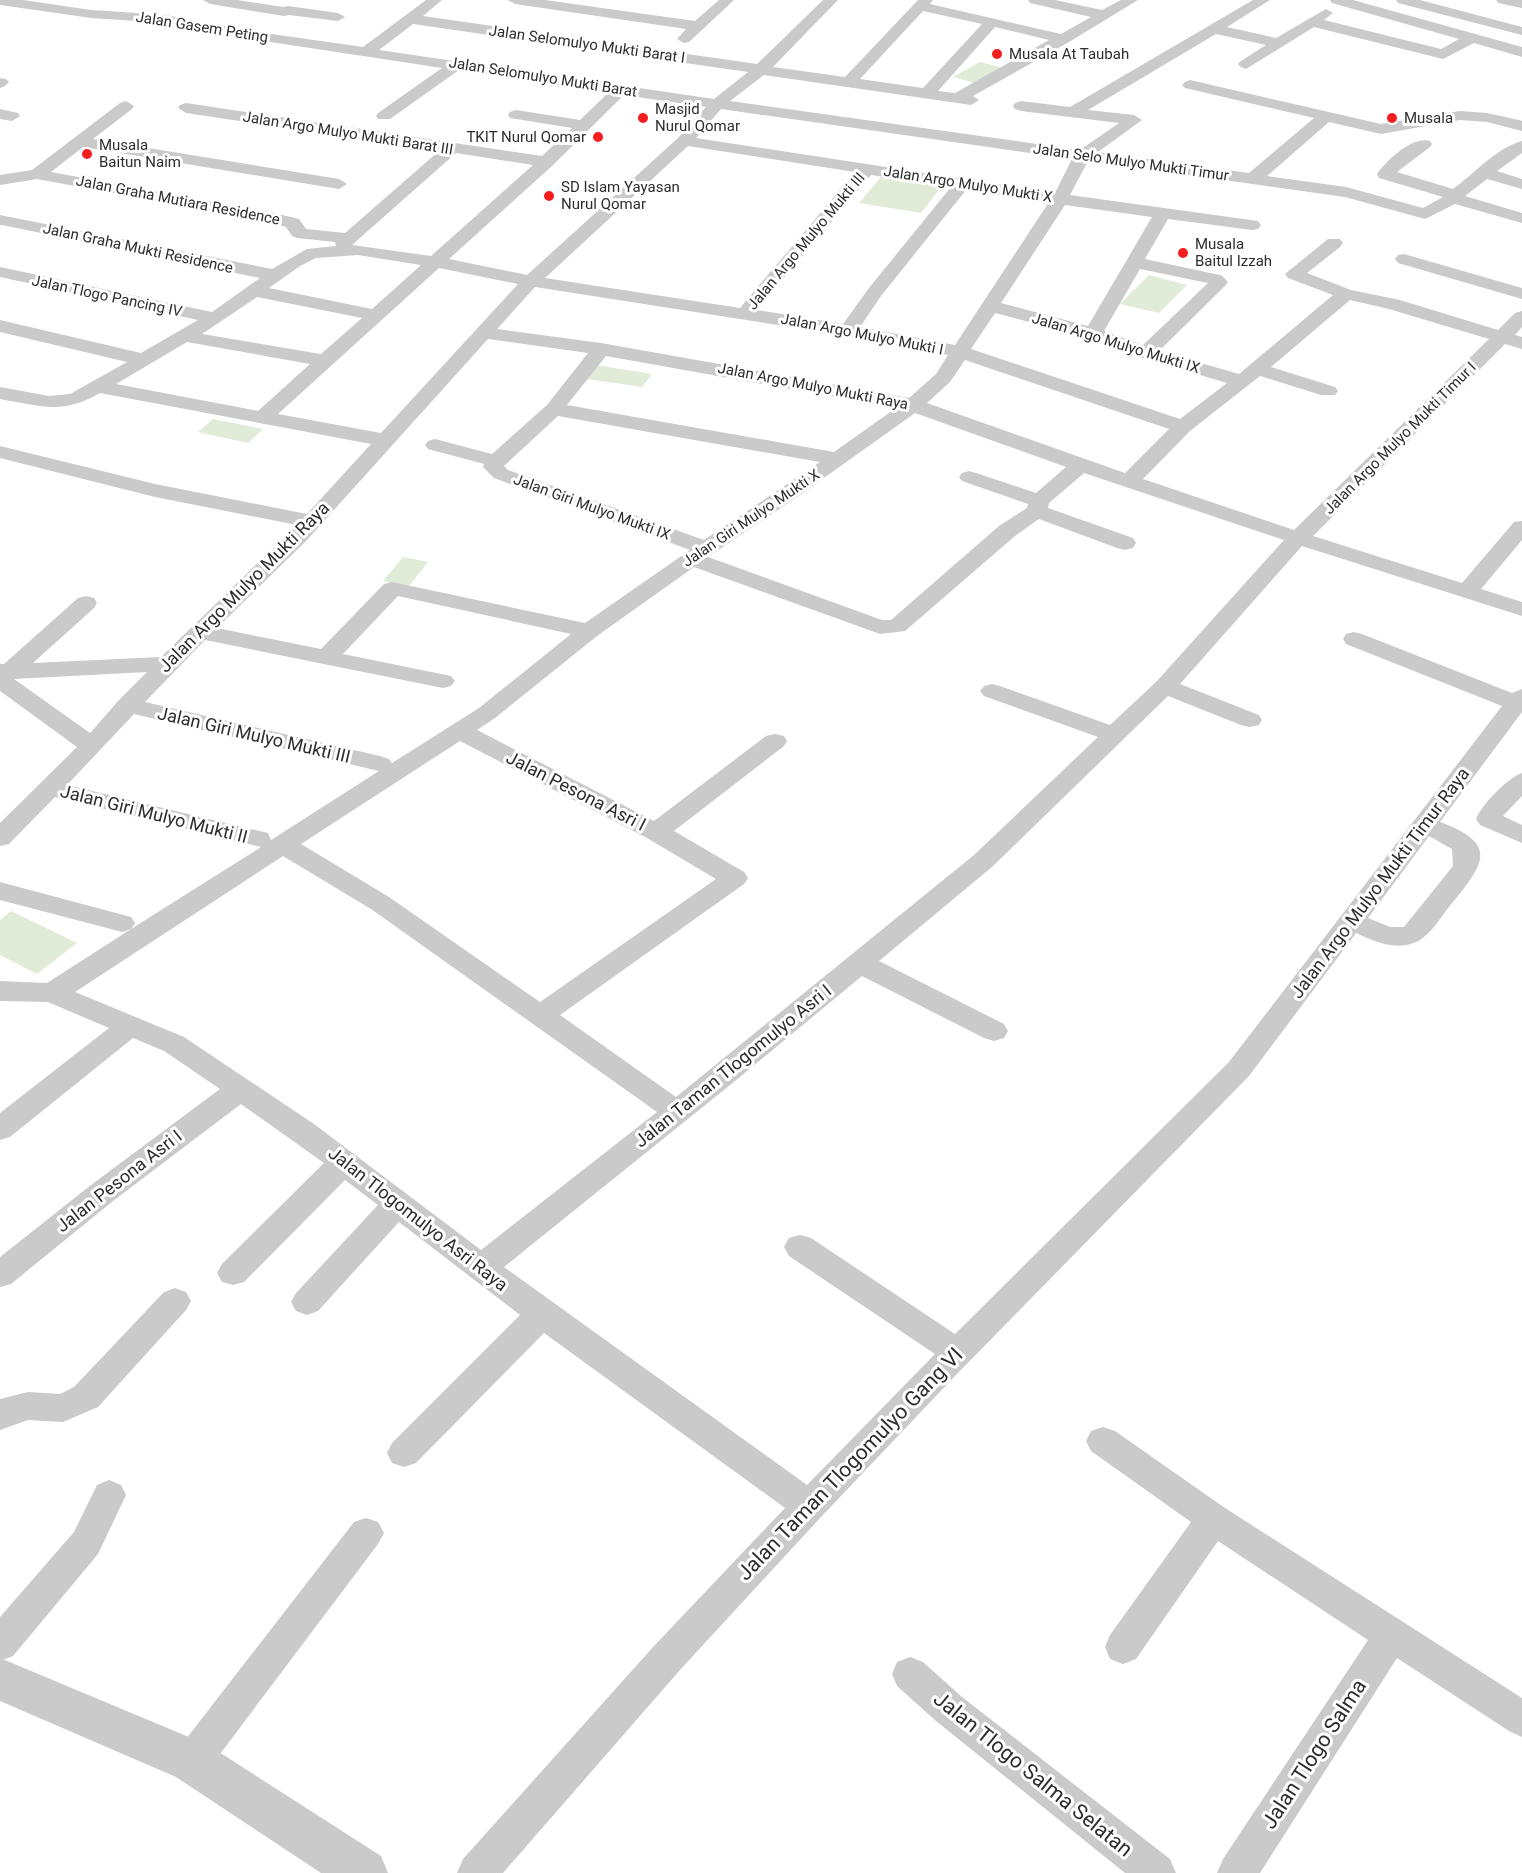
<svg xmlns="http://www.w3.org/2000/svg" width="1522" height="1873" font-family="Roboto,sans-serif">
<style>
.green{fill:#e1ecd8}
.lines{fill:none;stroke-linecap:round;stroke-linejoin:round}
.minor{fill:#cacaca;fill-rule:evenodd}
.tertiary{fill:#cacaca;fill-rule:evenodd}
.poi-dot{fill:#f41e1f;stroke:#fff;stroke-width:2}
.labels{text-anchor:middle;stroke-width:6;stroke-linejoin:round;paint-order:stroke}
.far-street-label{font-size:15px;fill:#2d2d2d;stroke:#fff}
.far-poi-label{font-size:15px;fill:#2d2d2d;stroke:#fff;text-anchor:start}
.street-label{font-size:18px;fill:#2d2d2d;stroke:#fff}
.near-street-label{font-size:21px;fill:#2d2d2d;stroke:#fff}
</style>
<rect width="100%" height="100%" fill="#fff"/>
<g class="green">
<polygon points="980,62 1004,68 978,84 953,77"/>
<polygon points="881,177 942,186 921,213 859,203"/>
<polygon points="1149,275 1187,285 1159,313 1120,304"/>
<polygon points="590,364 652,374 642,387 579,378"/>
<polygon points="213,419 263,429 248,443 198,432"/>
<polygon points="403,557 428,562 409,586 383,581"/>
<polygon points="11,911 77,943 37,974 0,955 0,920"/>
</g>
<g class="lines">
<g class="minor">
<path d="M0,0H23L91,10L166,15L250,31L363,47L426,0H442L423,16L757,64L823,0H838L773,67L845,77L918,0H933L930,4L1061,34L1091,17L1030,3L1028,0H1055L1102,10L1121,0H1138L1069,42L973,96L979,100L971,105L764,75L730,101L1080,150L1119,123L1021,111L1015,109L1013,106L1015,103L1021,101L1070,107L1253,0H1270L1227,27L1276,38L1326,9L1333,13L1324,20L1441,49L1459,39L1332,3L1330,0H1353L1522,47V57L1474,43L1443,59L1314,27L1246,69L1241,67L1238,64L1241,61L1266,45L1216,34L1088,110L1134,115L1142,120L1098,152L1249,173L1314,118L1185,88L1182,85L1185,82L1190,80L1381,124L1460,111L1487,113L1519,120L1522,121V131L1487,122L1460,120L1381,134L1329,122L1267,176L1346,187L1423,208L1443,197L1379,178L1377,174C1386,161 1412,136 1430,141L1432,144L1430,147L1397,172L1453,189C1474,174 1496,148 1522,141V153L1497,171L1522,179V189L1487,179L1465,196L1522,213V223L1455,204L1425,219L1345,197L1088,161L1070,195L1258,221L1261,225L1258,229L1252,230L1168,219L1145,259L1215,274L1221,275L1228,282L1225,286L1159,351L1239,374L1333,295L1288,278L1285,274L1328,239H1340L1343,243L1340,247L1307,273L1351,290L1400,300L1498,330L1515,313L1522,311V327L1515,335L1522,337V349L1505,344L1313,536L1462,583L1514,522L1522,521V540L1481,589L1522,602V616L1302,546L1180,684L1259,715L1262,720L1259,725L1250,727L1241,725L1168,696L992,867L879,961L1004,1024L1008,1031L1004,1038L994,1041L984,1038L862,976L735,1081L504,1267L807,1485L935,1354L789,1256L784,1247L789,1238L800,1235L811,1238L955,1334L1229,1062L1502,706L1346,644L1343,639L1346,634L1354,632L1362,634L1512,693L1522,689V712L1440,822C1503,845 1481,867 1449,907C1437,922 1427,942 1406,945C1389,948 1371,940 1356,933L1249,1076L954,1377L821,1517L680,1670L503,1873H457L463,1859L654,1646L785,1508L544,1333L416,1463L404,1467L392,1463L387,1453L392,1443L520,1315L399,1222L318,1311L307,1315L296,1311L291,1302L296,1293L378,1205L345,1180L244,1282L233,1285L222,1282L217,1273L222,1264L324,1163L241,1104L113,1201L11,1284L0,1287V1257L91,1185L220,1089L164,1051L133,1038L10,1137L0,1140V1113L109,1028L48,1002L0,1001V981L47,983L131,929L122,932L0,900V882L131,917L135,923L131,929L261,847L55,797L9,844L0,846V823L77,747L0,691V664H4L78,598L86,596L94,598L97,603L94,608L33,663L161,657L297,525L155,497L0,458V446L155,484L307,514L371,444L100,393C63,415 40,406 0,399V387L49,396L70,394L127,362L0,332V320L141,353L198,320L0,277V267L212,312L260,278L2,225H0V215L272,269L307,249L336,246L335,242L297,238L292,236L286,227L273,223L37,179L0,185V175L32,170L120,103L126,101L134,106L132,109L93,139L339,179L347,184L339,189L83,147L51,172L274,213L299,219L306,229L345,233L439,151L186,113L178,108L180,105L186,103L542,156L572,128L510,118L508,115L510,112L516,110L580,120L608,93L459,70L390,119H378L376,116L378,113L442,68L250,39L166,23L91,18L0,5ZM923,11L982,24L923,88L860,79ZM413,24L748,72L714,99L379,50ZM995,27L1049,40L955,93L938,91ZM624,95L706,107L678,138L527,275L449,259L552,166ZM721,109L1072,159L1055,193L696,138ZM688,146L855,172L740,308L545,278ZM456,153L533,165L431,256L352,245ZM871,175L951,187L869,288L843,324L757,310ZM966,190L1049,202L955,345L860,327L881,296ZM1065,205L1152,217L1088,326L1001,303ZM358,255L421,265L372,309L269,288L300,266L316,258ZM439,268L518,284L381,433L278,414ZM1140,269L1208,283L1143,345L1104,331ZM535,287L848,336L948,355L936,374L909,398L601,343L497,329ZM257,297L362,318L321,354L202,334ZM1350,300L1389,309L1489,339L1294,530L1143,479L1190,431L1260,376L1321,395H1335L1338,391L1335,387L1271,367ZM995,313L1086,337L1139,357L1227,383L1180,419L971,349ZM488,339L588,353L547,405L492,454L435,439L428,441L425,445L428,449L484,464L483,467L494,478L690,550L585,623L392,582L384,584L321,649L217,628L306,541ZM187,342L310,364L258,411L116,384ZM606,356L896,408L834,452L567,405ZM965,360L1169,429L1125,473L927,403L950,382ZM915,413L1066,467L1036,493L976,473L969,471L962,473L959,477L962,481L1028,504L1027,508L999,526L891,620H882L708,557L800,495ZM558,416L820,462L704,540L508,470L504,466ZM1084,473L1284,540L1157,681L1110,725L1000,686L992,684L984,686L980,691L984,696L1098,737L974,855L676,1097L560,1015L744,884L748,878L744,872L674,831L784,746L787,741L784,736L775,734L766,736L654,821L477,730L495,718L597,636L694,567L880,634L905,631L1015,536L1039,519L1117,548L1125,550L1133,548L1136,543L1133,538L1048,508L1049,503ZM398,596L571,634L479,708L392,763L389,759L380,756L145,702L205,640L443,688L451,686L455,681L451,676L343,654ZM147,672L119,700L90,733L14,679ZM134,714L379,771L271,840L268,833L67,785ZM460,741L647,838L716,879L540,1002L389,897L301,844ZM1429,836L1452,849L1453,866L1404,927H1390L1368,918ZM283,856L371,909L657,1112L481,1250L314,1124L184,1037L75,992Z"/>
<polygon points="203,0 237,0 283,7 288,6 338,13 345,17 338,21 289,15 284,16 210,4"/>
<polygon points="508,0 545,0 695,21 719,0 734,0 689,42 684,43 677,39 686,29 515,4"/>
<polygon points="1396,0 1420,0 1522,27 1522,35 1398,3"/>
<polygon points="1496,0 1522,0 1522,8 1498,3"/>
<polygon points="0,78 6,79 9,82 5,86 0,88"/>
<polygon points="0,109 18,113 20,116 12,121 0,119"/>
<polygon points="1404,254 1522,288 1522,299 1398,263 1395,259 1398,255"/>
<path d="M1522,773V796L1503,816L1522,825V843L1480,825L1476,819C1481,805 1509,777 1522,773Z"/>
<polygon points="175,1288 186,1292 191,1301 186,1310 98,1407 63,1422 28,1420 0,1430 0,1399 28,1392 60,1394 74,1387 164,1292"/>
<polygon points="1103,1427 1115,1431 1225,1508 1522,1698 1522,1737 1509,1731 1397,1658 1260,1873 1217,1873 1223,1859 1368,1640 1218,1541 1136,1659 1123,1664 1110,1659 1105,1647 1110,1635 1191,1522 1091,1451 1086,1441 1091,1431"/>
<polygon points="109,1480 121,1485 126,1495 98,1554 13,1656 0,1661 0,1617 74,1532 97,1485"/>
<polygon points="366,1518 378,1522 384,1533 378,1544 205,1774 192,1779 179,1774 173,1761 179,1748 354,1522"/>
<polygon points="910,1657 923,1662 962,1697 1170,1859 1176,1873 1125,1873 936,1721 897,1686 892,1674 897,1662"/>
</g>
<polygon class="tertiary" points="0,1658 208,1745 381,1856 388,1873 321,1873 176,1777 0,1701"/>
</g>
<g class="poi-dot">
<circle cx="997" cy="54" r="6"/>
<circle cx="643" cy="118" r="6"/>
<circle cx="1392" cy="118" r="6"/>
<circle cx="598" cy="137" r="6"/>
<circle cx="87" cy="154" r="6"/>
<circle cx="549" cy="196" r="6"/>
<circle cx="1183" cy="253" r="6"/>
</g>
<g class="labels">
<g class="far-street-label">
<text transform="translate(202 27) rotate(9)" y="5">Jalan Gasem Peting</text>
<text transform="translate(587 44) rotate(8)" y="5">Jalan Selomulyo Mukti Barat I</text>
<text transform="translate(543 77) rotate(9)" y="5">Jalan Selomulyo Mukti Barat</text>
<text transform="translate(348 133) rotate(9)" y="5">Jalan Argo Mulyo Mukti Barat III</text>
<text transform="translate(1131 162) rotate(8)" y="5">Jalan Selo Mulyo Mukti Timur</text>
<text transform="translate(968 184) rotate(9)" y="5">Jalan Argo Mulyo Mukti X</text>
<text transform="translate(178 200) rotate(11)" y="5">Jalan Graha Mutiara Residence</text>
<text transform="translate(806 241) rotate(-50)" y="5">Jalan Argo Mulyo Mukti III</text>
<text transform="translate(138 248) rotate(12)" y="5">Jalan Graha Mukti Residence</text>
<text transform="translate(107 296) rotate(12)" y="5">Jalan Tlogo Pancing IV</text>
<text transform="translate(862 334) rotate(11)" y="5">Jalan Argo Mulyo Mukti I</text>
<text transform="translate(1116 343) rotate(17)" y="5">Jalan Argo Mulyo Mukti IX</text>
<text transform="translate(813 386) rotate(11)" y="5">Jalan Argo Mulyo Mukti Raya</text>
<text transform="translate(1400 438) rotate(-45)" y="5">Jalan Argo Mulyo Mukti Timur I</text>
<text transform="translate(592 507) rotate(20)" y="5">Jalan Giri Mulyo Mukti IX</text>
<text transform="translate(751 518) rotate(-34)" y="5">Jalan Giri Mulyo Mukti X</text>
</g>
<g class="far-poi-label">
<text x="1009" y="59">Musala At Taubah</text>
<text x="655" y="114">Masjid<tspan x="655" dy="17">Nurul Qomar</tspan></text>
<text x="1404" y="123">Musala</text>
<text x="586" y="142" text-anchor="end">TKIT Nurul Qomar</text>
<text x="99" y="150">Musala<tspan x="99" dy="17">Baitun Naim</tspan></text>
<text x="561" y="192">SD Islam Yayasan<tspan x="561" dy="17">Nurul Qomar</tspan></text>
<text x="1195" y="249">Musala<tspan x="1195" dy="17">Baitul Izzah</tspan></text>
</g>
<g class="street-label">
<text transform="translate(244 587) rotate(-45)" y="6">Jalan Argo Mulyo Mukti Raya</text>
<text transform="translate(254 735) rotate(13)" y="6">Jalan Giri Mulyo Mukti III</text>
<text transform="translate(576 791) rotate(27)" y="6">Jalan Pesona Asri I</text>
<text transform="translate(154 814) rotate(14)" y="6">Jalan Giri Mulyo Mukti II</text>
<text transform="translate(1380 883) rotate(-53)" y="6">Jalan Argo Mulyo Mukti Timur Raya</text>
<text transform="translate(733 1066) rotate(-39)" y="6">Jalan Taman Tlogomulyo Asri I</text>
<text transform="translate(119 1181) rotate(-38)" y="6">Jalan Pesona Asri I</text>
<text transform="translate(418 1219) rotate(38)" y="6">Jalan Tlogomulyo Asri Raya</text>
</g>
<g class="near-street-label">
<text transform="translate(850 1464) rotate(-46)" y="7">Jalan Taman Tlogomulyo Gang VI</text>
<text transform="translate(1314 1754) rotate(-57)" y="7">Jalan Tlogo Salma</text>
<text transform="translate(1033 1774) rotate(39)" y="7">Jalan Tlogo Salma Selatan</text>
</g>
</g>
</svg>
